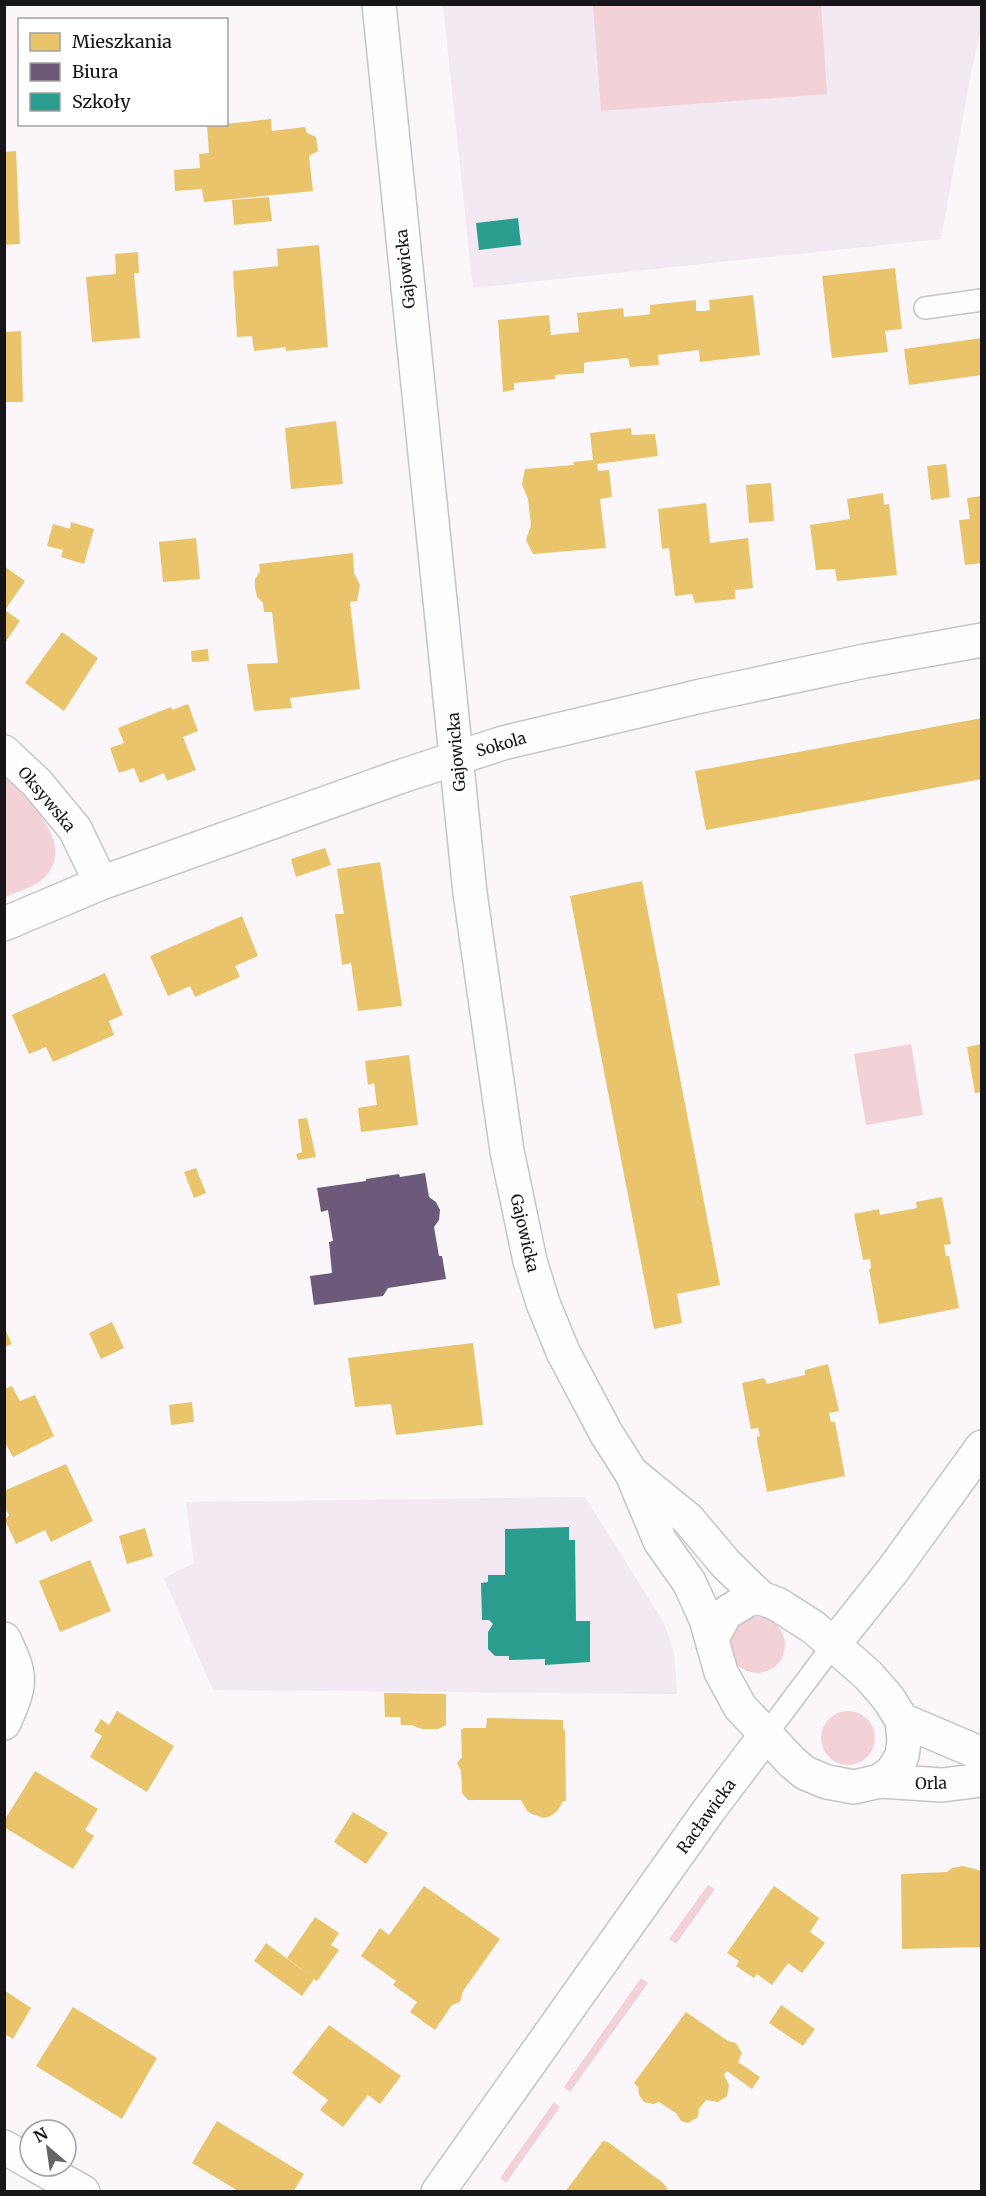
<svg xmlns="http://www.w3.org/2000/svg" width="986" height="2196" font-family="Merriweather,serif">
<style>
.built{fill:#f2e9f2}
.green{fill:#f2d2d7}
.homes{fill:#e9c46a}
.offices{fill:#6d597a}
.schools{fill:#2a9d8f}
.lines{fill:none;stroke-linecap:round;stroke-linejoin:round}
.service-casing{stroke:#c7c4c7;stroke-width:24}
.minor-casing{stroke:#c7c4c7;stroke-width:36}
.tertiary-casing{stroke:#c7c4c7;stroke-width:36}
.service{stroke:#fefefe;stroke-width:21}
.minor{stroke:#fefefe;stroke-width:33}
.tertiary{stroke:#fefefe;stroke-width:33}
.labels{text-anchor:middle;stroke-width:6;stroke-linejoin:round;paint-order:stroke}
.street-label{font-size:16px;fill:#181518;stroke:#fff}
</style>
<rect width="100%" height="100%" fill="#faf6fa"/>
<g class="built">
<polygon points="443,5 981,5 981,28 971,73 941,239 473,288"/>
<polygon points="585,1497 664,1623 674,1653 677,1694 213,1690 164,1578 194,1563 186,1502"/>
</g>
<g class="green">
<polygon points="593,5 821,5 827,94 601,111"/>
<path d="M5,777C28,799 79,846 43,879C32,888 17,892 5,897Z"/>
<polygon points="911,1044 923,1115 866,1125 854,1054"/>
<circle cx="757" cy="1645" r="28"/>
<circle cx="848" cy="1738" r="27"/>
<polygon points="708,1885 715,1889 676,1944 669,1939"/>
<polygon points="641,1978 648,1983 570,2092 564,2087"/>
<polygon points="554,2102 560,2107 506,2183 500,2178"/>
</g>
<g class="homes">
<polygon points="271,119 272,131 305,127 307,133 316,137 318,151 309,156 313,191 204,202 202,189 175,191 174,170 200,168 199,154 209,153 207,126"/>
<polygon points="16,151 20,244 4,245 4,152"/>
<polygon points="269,197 272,221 234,225 232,200"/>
<polygon points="319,245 328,347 286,351 286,347 254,351 252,336 237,337 233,271 278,266 277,249"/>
<polygon points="138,252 139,273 134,273 140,338 92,342 86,277 116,274 115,254"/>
<polygon points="895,268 902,329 885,331 888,352 832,358 822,276"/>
<polygon points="753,295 760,355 700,362 699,350 658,355 659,365 630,367 628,358 588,362 584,363 584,373 555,375 555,379 514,383 514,390 503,392 498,320 549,315 551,335 579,332 577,313 623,308 624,317 645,315 650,314 650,305 696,300 696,311 704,311 710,310 709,300"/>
<polygon points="21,331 23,402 4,402 4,332"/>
<polygon points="982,338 982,375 909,385 904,349"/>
<polygon points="336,421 343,484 291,489 285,428"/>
<polygon points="631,428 632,435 655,434 658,456 597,464 598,471 609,470 612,497 600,499 606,548 533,554 526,540 531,525 528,499 522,484 525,469 574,465 573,462 593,460 590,433"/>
<polygon points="946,464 950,497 931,500 927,466"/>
<polygon points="771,483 774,521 749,523 746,485"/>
<polygon points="883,493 884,505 889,504 897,575 837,581 835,569 816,570 810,525 850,519 847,499"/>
<polygon points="982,496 982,563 965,565 959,520 970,519 967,498"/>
<polygon points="706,503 710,543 748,538 753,588 735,590 735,599 695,603 692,594 675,596 669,548 662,549 658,509"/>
<polygon points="71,522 94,529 84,564 61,557 63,550 47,546 53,524 70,529"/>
<polygon points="196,538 200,579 163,582 159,542"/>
<polygon points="353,553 354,573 360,585 357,601 350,602 360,689 290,698 292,708 254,711 247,664 278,663 272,612 264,612 263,603 257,597 255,588 255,579 260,571 259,564"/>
<polygon points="4,566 25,581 5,610 20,621 4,644"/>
<polygon points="62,632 98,658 64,711 25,683"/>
<polygon points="208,649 209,661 192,662 191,651"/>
<polygon points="188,704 198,731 183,737 196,770 167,781 164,773 140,783 134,768 119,773 110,748 124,743 118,728 171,707 172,710"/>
<polygon points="982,718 982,779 706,830 695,771"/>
<polygon points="325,848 331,865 296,877 291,859"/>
<polygon points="380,862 402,1006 358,1011 351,963 342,965 342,963 335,914 344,914 337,869"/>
<polygon points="642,881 720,1285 677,1294 682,1323 654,1329 570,896"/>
<polygon points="242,916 258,956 235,966 240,977 195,997 190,986 168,996 150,956"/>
<polygon points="105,973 123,1015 109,1021 114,1035 53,1062 46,1047 29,1054 12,1015"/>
<polygon points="982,1044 982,1092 975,1093 967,1047"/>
<polygon points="409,1055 418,1125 361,1132 358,1108 377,1105 374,1083 368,1085 365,1061"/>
<polygon points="307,1118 316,1157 298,1160 296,1154 302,1152 298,1119"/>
<polygon points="196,1168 206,1193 194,1198 184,1172"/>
<polygon points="942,1197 951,1244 944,1245 946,1256 949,1256 959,1308 879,1324 869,1269 871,1268 870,1259 863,1260 854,1214 879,1209 880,1215 917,1208 916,1202"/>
<polygon points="112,1322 124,1348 101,1359 89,1333"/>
<polygon points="4,1327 12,1344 4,1347"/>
<polygon points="473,1343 483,1425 396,1435 391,1404 355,1407 348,1358"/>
<polygon points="828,1364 839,1411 829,1413 831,1422 835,1422 845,1476 767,1492 757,1441 757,1437 760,1436 758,1428 751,1429 742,1383 764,1378 767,1384 805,1375 805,1370"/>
<polygon points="12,1386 20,1401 35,1395 54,1436 13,1457 4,1441 4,1389"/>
<polygon points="192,1402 194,1422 171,1425 169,1405"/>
<polygon points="66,1464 93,1521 51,1542 45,1530 16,1544 5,1520 9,1515 4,1505 4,1491"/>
<polygon points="145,1528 153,1556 127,1564 119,1536"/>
<polygon points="90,1560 111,1611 60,1632 39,1581"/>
<polygon points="384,1693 446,1694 446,1725 438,1729 422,1729 411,1725 401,1725 400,1717 385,1717"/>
<polygon points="117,1711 174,1746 147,1792 90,1757 102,1736 94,1731 101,1719 109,1725"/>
<polygon points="487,1718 563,1720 563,1729 565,1730 566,1801 563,1801 558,1810 551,1816 544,1818 532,1814 527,1811 521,1800 468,1800 462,1793 461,1771 457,1763 462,1757 461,1730 464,1728 486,1728"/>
<polygon points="35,1771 98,1809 85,1830 94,1836 73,1869 4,1827 4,1821"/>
<polygon points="353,1812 388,1833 366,1864 334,1842"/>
<polygon points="963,1866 982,1871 982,1947 902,1949 901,1874 947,1872 952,1868"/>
<polygon points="424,1886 500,1939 463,1991 460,2002 452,2005 435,2030 410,2012 417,2002 393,1985 396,1981 361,1956 380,1928 389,1935"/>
<polygon points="774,1886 819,1918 810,1932 825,1943 802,1973 788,1963 772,1985 757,1974 754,1978 736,1966 739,1961 727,1953"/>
<polygon points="315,1917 339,1933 331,1945 339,1950 317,1981 314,1979 302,1996 254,1961 266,1943 309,1975 287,1958"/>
<polygon points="4,1990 31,2008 13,2039 4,2034"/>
<polygon points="781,2005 815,2029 803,2046 769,2023"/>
<polygon points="73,2007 157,2058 122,2119 36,2066"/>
<polygon points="686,2012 728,2041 736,2043 742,2053 738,2062 760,2077 752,2089 727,2071 724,2075 729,2085 727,2096 718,2102 706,2100 699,2109 698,2117 688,2123 681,2121 676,2113 659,2102 653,2104 644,2102 639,2095 638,2087 634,2083"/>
<polygon points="329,2025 401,2076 380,2104 368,2095 343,2127 320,2110 328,2100 292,2073"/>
<polygon points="217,2121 304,2174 293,2192 240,2192 192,2163"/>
<polygon points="603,2141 608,2142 663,2183 667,2188 666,2192 565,2192"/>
</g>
<polygon class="offices" points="425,1173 429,1197 436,1202 440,1210 439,1220 434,1227 439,1256 442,1256 446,1279 388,1288 383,1296 314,1305 310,1276 332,1273 329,1242 333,1241 328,1210 321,1212 317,1188 366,1181 366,1179 399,1174 400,1177"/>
<g class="schools">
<polygon points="518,218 521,245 479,250 476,223"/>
<polygon points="569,1527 569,1540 575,1540 576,1621 590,1621 590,1662 545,1665 545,1659 509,1660 509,1656 495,1656 488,1649 488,1632 493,1624 489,1620 482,1620 481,1583 488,1582 488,1575 505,1575 505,1529"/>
</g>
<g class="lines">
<defs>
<g id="service">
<polyline points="925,308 982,300"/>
<polyline points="765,1736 834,1644"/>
</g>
<g id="minor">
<polyline points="4,752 37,783 75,829 101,883"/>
<polyline points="4,924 101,883 399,777 503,743 701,696 865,661 982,640"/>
<path d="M4,1639C23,1679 21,1683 4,1723"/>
<polyline points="902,1720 982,1754"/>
<polyline points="880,1781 942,1785 982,1780"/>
<polyline points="4,2147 30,2162"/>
<polyline points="37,2166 83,2192"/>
</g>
<g id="tertiary">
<polyline points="379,4 470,893 507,1151 530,1261 543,1303 563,1352 606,1433 632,1474 660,1541 689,1582 706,1619 721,1672 740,1707 792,1762 805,1773 827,1782 854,1787 880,1781 892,1772 902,1756 904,1741 902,1720 888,1698 868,1675 813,1627 777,1604 761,1598 749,1599 726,1613 712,1638"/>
<polyline points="634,1475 688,1519 726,1564 761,1598"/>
<polyline points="834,1644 893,1570 982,1447"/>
<polyline points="438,2192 709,1810 765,1736"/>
</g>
</defs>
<use href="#service" class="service-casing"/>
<use href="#minor" class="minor-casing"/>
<use href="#tertiary" class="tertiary-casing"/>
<use href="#service" class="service"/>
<use href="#minor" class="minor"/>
<use href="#tertiary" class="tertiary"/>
</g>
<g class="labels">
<g class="street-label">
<text transform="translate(405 269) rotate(-96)" y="6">Gajowicka</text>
<text transform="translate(501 744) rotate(-16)" y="6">Sokola</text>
<text transform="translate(456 752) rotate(-95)" y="6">Gajowicka</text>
<text transform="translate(47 799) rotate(50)" y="6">Oksywska</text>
<text transform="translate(525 1233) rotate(77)" y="6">Gajowicka</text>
<text transform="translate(931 1783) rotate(-1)" y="6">Orla</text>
<text transform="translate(706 1816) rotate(-54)" y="6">Racławicka</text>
</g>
</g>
<rect width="986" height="2196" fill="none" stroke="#181518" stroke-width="12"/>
<rect x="18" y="18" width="210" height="108" fill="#ffffff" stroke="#a3a1a3" stroke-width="1.5"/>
<rect x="30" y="33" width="30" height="18" fill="#e9c46a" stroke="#a3a1a3" stroke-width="1.5"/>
<text x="72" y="48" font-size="18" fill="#181518">Mieszkania</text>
<rect x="30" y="63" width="30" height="18" fill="#6d597a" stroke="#a3a1a3" stroke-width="1.5"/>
<text x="72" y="78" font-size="18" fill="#181518">Biura</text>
<rect x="30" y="93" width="30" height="18" fill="#2a9d8f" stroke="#a3a1a3" stroke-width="1.5"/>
<text x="72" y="108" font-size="18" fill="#181518">Szkoły</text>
<g transform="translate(48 2148) rotate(331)"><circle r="28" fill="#ffffff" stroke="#a3a1a3" stroke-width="1.5"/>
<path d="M0-4.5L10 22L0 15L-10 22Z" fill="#676467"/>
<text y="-9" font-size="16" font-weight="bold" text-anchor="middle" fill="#181518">N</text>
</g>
</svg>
